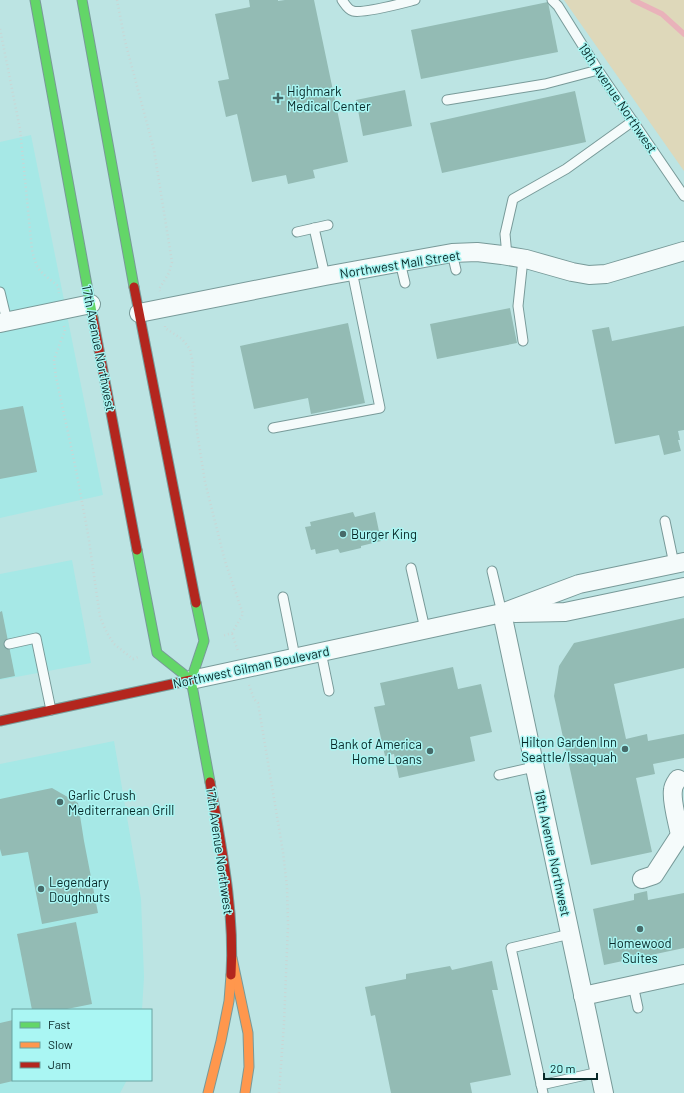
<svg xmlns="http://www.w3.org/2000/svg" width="684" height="1093" font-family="Barlow,sans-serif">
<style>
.built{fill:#a6e8e6}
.green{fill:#ded8ba}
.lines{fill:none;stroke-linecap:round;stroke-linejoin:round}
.stream{stroke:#e9b2ba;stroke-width:5.5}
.building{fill:#93bbb4}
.lane-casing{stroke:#789a99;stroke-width:11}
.street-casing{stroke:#789a99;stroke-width:20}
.fast-casing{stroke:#789a99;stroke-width:11}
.slow-casing{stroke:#789a99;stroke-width:11}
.jam-casing{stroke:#789a99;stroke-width:11}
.path{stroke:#c9d6d5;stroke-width:2.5;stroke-dasharray:1 3;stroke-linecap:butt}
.lane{stroke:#f5fbfb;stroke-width:9}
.street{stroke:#f5fbfb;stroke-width:18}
.fast{stroke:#63d668;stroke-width:9}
.slow{stroke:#ff974d;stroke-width:9}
.jam{stroke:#b3261e;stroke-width:9}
.poi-dot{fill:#476a69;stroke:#aaf6f3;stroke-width:1.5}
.labels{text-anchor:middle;stroke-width:3;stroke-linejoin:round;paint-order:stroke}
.poi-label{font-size:13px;fill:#082828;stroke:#aaf6f3;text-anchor:start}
.street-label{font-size:13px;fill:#082828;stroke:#aaf6f3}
</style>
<rect width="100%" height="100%" fill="#bce4e3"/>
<g class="built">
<polygon points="31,135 103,495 0,518 0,142"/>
<polygon points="72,560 91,663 0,680 0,574"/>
<polygon points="114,741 141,899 144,977 142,1010 13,1010 13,1080 127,1080 120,1093 0,1093 0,764"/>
</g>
<polygon class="green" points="564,0 684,0 684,171"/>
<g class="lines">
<polyline class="stream" points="633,0 662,14 684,34"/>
</g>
<g class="building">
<polygon points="249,0 278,0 278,1 285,0 314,0 348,162 313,170 315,178 288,184 286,175 252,182 237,114 226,117 218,81 229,79 215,14 250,7"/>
<polygon points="548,2 558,52 421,79 411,30"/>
<polygon points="405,90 412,126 363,136 356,100"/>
<polygon points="575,91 586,142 442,173 430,123"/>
<polygon points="510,308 517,343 437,359 430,324"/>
<polygon points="348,323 365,403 311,414 308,398 254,409 240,346"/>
<polygon points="684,326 684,430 678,431 680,440 678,440 681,451 664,455 659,435 615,444 592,330 609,327 612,341"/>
<polygon points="23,406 37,472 0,479 0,410"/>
<polygon points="353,512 355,517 375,512 381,541 361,546 361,548 340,553 338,549 316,554 315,549 311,550 305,527 311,526 310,522"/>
<polygon points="2,611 15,676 0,679 0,612"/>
<polygon points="684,618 684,668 614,684 626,739 647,734 648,741 684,734 684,758 653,764 655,774 636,778 652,852 591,865 554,696 559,666 574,643"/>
<polygon points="453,667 458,689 481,684 492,732 470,737 475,761 399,778 394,754 385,756 374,707 385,705 380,683"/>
<polygon points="52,788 78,803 84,841 98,913 42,924 28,852 2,856 0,849 0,799"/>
<polygon points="647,891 648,900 684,893 684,948 604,965 593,909 634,900 634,894"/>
<polygon points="76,922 92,1004 62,1010 32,1010 17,934"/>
<polygon points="492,961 498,990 492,990 511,1075 470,1083 472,1093 391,1093 375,1015 371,1016 365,987 406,979 406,974 450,966 452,970"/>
<polygon points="13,1020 13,1081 0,1084 0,1023"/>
</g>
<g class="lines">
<defs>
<g id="lane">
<path d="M342,0C345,4 348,10 353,11C363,14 403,3 415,0"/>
<polyline points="552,0 558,6 598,70 684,196"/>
<polyline points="447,100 545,84 598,70"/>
<polyline points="314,228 325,276"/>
<polyline points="297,232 328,225"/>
<polyline points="452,253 456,270"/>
<polyline points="507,256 505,234 513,199 566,169 633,121"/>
<polyline points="400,262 405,283"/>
<polyline points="0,292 7,321"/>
<polyline points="523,341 518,306 523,259"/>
<polyline points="273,428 380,408 352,271"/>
<polyline points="665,521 674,564"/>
<polyline points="411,568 425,629"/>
<polyline points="492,571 502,613"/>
<polyline points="283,597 295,657"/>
<polyline points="9,644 36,638 51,710"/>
<polyline points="321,652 329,691"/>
<polyline points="499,775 534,767"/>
<polyline points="633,985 638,1008"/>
<polyline points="541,1085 599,1072"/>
<polyline points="543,1093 511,948 570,934"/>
</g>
<g id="street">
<polyline points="139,313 325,276 452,253 477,252 502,255 526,259 572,272 589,275 606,274 684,251"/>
<polyline points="0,323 91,304"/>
<polyline points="502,613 604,1093"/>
<polyline points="515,613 565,612 684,587"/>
<polyline points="191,680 502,613 579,584 684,562"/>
<path d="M642,879L654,875L680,835C678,824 671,801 673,790C673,786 676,782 678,779"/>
<polyline points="583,996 684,974"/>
</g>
<g id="fast">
<polyline points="35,0 93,318"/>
<polyline points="82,0 134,287"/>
<polyline points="137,550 157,653 191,680"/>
<polyline points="196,603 204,641 191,680 210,782"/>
</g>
<g id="slow">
<polyline points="232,958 248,1033 249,1067 245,1093"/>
<polyline points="208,1093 221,1041 229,1001 231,975"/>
</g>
<g id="jam">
<polyline points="134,287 196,603"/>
<polyline points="93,318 137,550"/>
<polyline points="0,721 191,680"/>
<path d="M210,782C221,845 235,911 231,975"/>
</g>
</defs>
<use href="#lane" class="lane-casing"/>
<use href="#street" class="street-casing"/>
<use href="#fast" class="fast-casing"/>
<use href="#slow" class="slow-casing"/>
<use href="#jam" class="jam-casing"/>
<g class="path">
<polyline points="117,0 125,41 154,150 172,262 169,273 159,289 160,291"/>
<path d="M0,29L20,129L32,250C37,272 41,272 58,286L59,293"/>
<polyline points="64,326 65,331 60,343 54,360 56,377 75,465 88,534 100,617 107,633 114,644 133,659 138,657"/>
<polyline points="165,326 165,328 182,339 190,349 193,364 192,384 197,432 205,482 225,561 243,614 232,633 222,636"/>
<polyline points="232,634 238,651"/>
<polyline points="249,685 254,699 258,703 283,852 287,887 288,925 284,1024 279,1093"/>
</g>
<use href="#lane" class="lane"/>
<use href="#street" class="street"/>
<use href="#fast" class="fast"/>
<use href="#slow" class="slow"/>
<use href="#jam" class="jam"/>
</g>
<g class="poi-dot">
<path d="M276 92h4v4h4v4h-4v4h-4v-4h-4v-4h4z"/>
<circle cx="343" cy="534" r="4"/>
<circle cx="625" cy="749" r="4"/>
<circle cx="430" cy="751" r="4"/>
<circle cx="60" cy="802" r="4"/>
<circle cx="41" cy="889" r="4"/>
<circle cx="640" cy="929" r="4"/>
</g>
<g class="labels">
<g class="poi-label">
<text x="287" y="96">Highmark<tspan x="287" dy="15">Medical Center</tspan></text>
<text x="351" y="539">Burger King</text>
<text x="617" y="747" text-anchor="end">Hilton Garden Inn<tspan x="617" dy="15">Seattle/Issaquah</tspan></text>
<text x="422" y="749" text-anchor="end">Bank of America<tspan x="422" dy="15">Home Loans</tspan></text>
<text x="68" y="800">Garlic Crush<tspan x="68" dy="15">Mediterranean Grill</tspan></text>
<text x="49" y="887">Legendary<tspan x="49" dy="15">Doughnuts</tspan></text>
<text x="640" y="948" text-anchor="middle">Homewood<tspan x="640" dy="15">Suites</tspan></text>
</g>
<g class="street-label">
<text transform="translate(618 98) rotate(56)" y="5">19th Avenue Northwest</text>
<text transform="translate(400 264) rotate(-9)" y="5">Northwest Mall Street</text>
<text transform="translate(99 348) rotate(79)" y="5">17th Avenue Northwest</text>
<text transform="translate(251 667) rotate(-12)" y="5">Northwest Gilman Boulevard</text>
<text transform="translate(220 851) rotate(82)" y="5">17th Avenue Northwest</text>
<text transform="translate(553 853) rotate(78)" y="5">18th Avenue Northwest</text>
</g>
</g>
<rect x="12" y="1009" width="140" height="72" fill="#aaf6f3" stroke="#69a4a2"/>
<rect x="20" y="1022" width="20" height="6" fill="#63d668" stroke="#69a4a2"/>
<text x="48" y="1029" font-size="12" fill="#082828">Fast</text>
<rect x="20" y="1042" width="20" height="6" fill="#ff974d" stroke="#69a4a2"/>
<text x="48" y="1049" font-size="12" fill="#082828">Slow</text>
<rect x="20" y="1062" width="20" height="6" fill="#b3261e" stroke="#69a4a2"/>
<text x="48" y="1069" font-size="12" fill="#082828">Jam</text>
<path d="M544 1073v6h53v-6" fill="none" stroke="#082828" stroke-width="2"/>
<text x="550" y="1073" font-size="12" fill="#082828" stroke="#aaf6f3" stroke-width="3" paint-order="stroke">20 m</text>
</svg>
